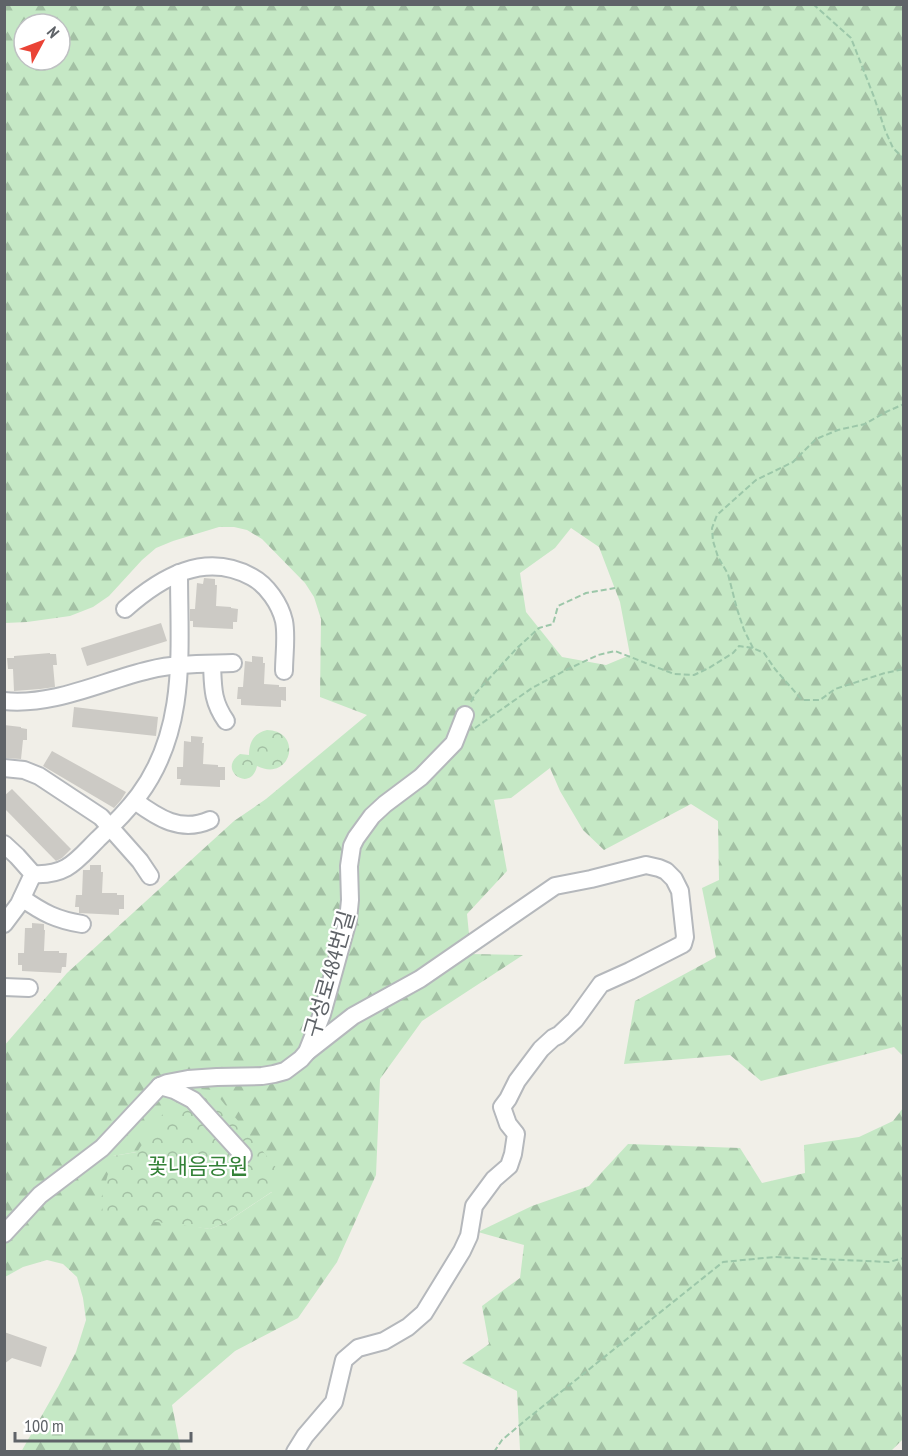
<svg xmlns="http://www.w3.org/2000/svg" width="908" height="1456" font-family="'PT Sans Narrow','Noto Sans KR',sans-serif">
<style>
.forest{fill:url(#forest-firs);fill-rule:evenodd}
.park{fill:url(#park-crowns)}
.building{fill:#cccac5}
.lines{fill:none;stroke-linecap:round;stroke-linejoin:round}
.minor-casing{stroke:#b5b8bc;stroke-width:20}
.path{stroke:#9cc7a9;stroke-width:2;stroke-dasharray:6 3;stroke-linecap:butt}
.minor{stroke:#fff;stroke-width:16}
.labels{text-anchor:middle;stroke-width:4.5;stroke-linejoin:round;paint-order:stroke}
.street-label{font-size:22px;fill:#5f6368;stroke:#fff}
.park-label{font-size:22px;fill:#348238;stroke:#fff}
</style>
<defs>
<pattern id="forest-firs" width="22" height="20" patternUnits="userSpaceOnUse" patternTransform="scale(1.5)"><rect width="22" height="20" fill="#c5e8c5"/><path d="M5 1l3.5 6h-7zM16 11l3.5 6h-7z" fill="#a3c0a4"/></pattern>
<pattern id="park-crowns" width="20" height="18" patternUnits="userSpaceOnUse" patternTransform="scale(1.5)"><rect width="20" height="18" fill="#c5e8c5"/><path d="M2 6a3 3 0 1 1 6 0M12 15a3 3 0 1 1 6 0" fill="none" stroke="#a3c0a4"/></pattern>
</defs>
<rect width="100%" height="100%" fill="#f1efe8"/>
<g class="forest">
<path d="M5,5H903V1056L894,1047L761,1081L730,1055L624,1064L635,1001L716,957L702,888L719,880L718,821L691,804L604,850L583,830L560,791L550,768L511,798L494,800L507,871L467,914L471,954L523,955L422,1021L380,1079L376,1175L337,1262L298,1318L235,1351L172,1405L181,1451L21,1452L58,1387L76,1352L86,1320L83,1298L77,1277L63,1264L47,1260L23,1267L5,1277L4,1046L67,973L234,821L266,799L367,715L320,697L321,619L314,597L305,583L262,539L247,530L234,527H219L173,541L156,548L142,560L109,596L93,607L70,616L27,622L5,623ZM24,24H60V60H24ZM571,528L599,547L620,602L630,655L606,665L562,657L526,612L520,573L555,548ZM136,1152L272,1192L225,1223L210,1229L198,1227L113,1156Z"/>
<polygon points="903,1108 904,1438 891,1451 533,1452 520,1450 517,1391 462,1363 489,1344 482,1306 520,1278 524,1245 478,1232 532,1206 589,1186 628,1144 740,1148 762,1183 805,1173 804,1145 859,1137 893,1121"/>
</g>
<g class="park">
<path d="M267,730C304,731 291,783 257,766C251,794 216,770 240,754L249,755C249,742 254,733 267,730Z"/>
<polygon points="185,1088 213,1090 282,1175 273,1191 225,1223 210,1229 111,1216 103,1213 101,1199 113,1156 137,1152 175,1096"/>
</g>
<g class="building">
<polygon points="204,578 215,579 215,585 217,585 216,606 231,607 231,608 238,609 237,622 233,622 233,629 193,627 193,621 190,621 190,609 195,609 197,583 203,584"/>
<polygon points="161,623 167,641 87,666 81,648"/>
<polygon points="50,653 50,654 56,654 57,665 53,665 55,687 40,689 14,691 13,669 8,669 7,658 14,658 14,656"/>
<polygon points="252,656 263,657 263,663 265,663 264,684 279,685 279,687 286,687 286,701 281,700 281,707 241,705 241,699 237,699 238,687 243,687 245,661 252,662"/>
<polygon points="74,707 158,717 156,736 72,727"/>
<polygon points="4,725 21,727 21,728 27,729 27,740 23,740 21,759 4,758"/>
<polygon points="191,736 203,737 202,743 204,743 203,764 218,765 218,767 225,767 225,780 220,780 220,787 180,785 181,779 177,779 177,767 183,767 184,741 191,742"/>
<polygon points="52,751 126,792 121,800 114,808 43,766"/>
<polygon points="12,789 71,849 62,858 56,861 4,808 4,796"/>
<polygon points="90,865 101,865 101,872 103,872 102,893 117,893 117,895 124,895 124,909 119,909 119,915 79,913 79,907 75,907 76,895 82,895 83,870 90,870"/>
<polygon points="32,923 44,924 44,930 45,930 44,951 59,951 59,953 67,953 66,967 62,967 61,973 22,971 22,965 18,965 18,953 24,953 25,928 32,928"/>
<polygon points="4,1332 47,1347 41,1367 12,1358 4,1364"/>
</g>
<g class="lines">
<defs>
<g id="minor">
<path d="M125,609C161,577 205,551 252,577C267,585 280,604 284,621C287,636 284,655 284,671"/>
<path d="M212,664C213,687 212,701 226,721"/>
<path d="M4,701C55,706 102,681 149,670C177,663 205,664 233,663"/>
<polyline points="4,768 24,770 39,776 101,817 140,861 150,876"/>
<path d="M135,801C158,818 181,833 210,820"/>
<polyline points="4,844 17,856 33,874 19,904 4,924"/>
<path d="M33,874C67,876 76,861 98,839C113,825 127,811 139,795C188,729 179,651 179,573"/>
<path d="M22,898C43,913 57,920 82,924"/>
<polyline points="4,987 29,988"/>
<polyline points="160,1086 174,1090 193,1100 243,1155"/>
<polyline points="4,1234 40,1195 102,1148 160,1086 167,1083 188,1079 217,1077 262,1076 274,1074 285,1071 301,1059 307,1052 322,1014 348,920 350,900 349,866 352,846 356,838 372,816 385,804 421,777 454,743 465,715"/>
<polyline points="295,1452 305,1436 334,1402 344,1360 358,1348 384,1341 408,1327 424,1313 462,1251 469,1236 474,1206 494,1179 509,1166 513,1154 516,1134 508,1124 502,1107 508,1099 517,1081 541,1049 553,1038 559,1035 575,1020 601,984 630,971 683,944 685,937 680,891 674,879 666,871 659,868 646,865 591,879 555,886 420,979 353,1016 307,1052"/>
</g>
</defs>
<use href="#minor" class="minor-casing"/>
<g class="path">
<polyline points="813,4 851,38 874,97 885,130 893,148 904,159"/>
<polyline points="753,648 744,630 737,609 728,574 718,557 713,541 712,528 717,515 756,480 793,462 816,439 838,430 865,424 886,412 904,404"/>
<polyline points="471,702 475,694 517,648 539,628 553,624 558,606 586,593 615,588"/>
<polyline points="475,728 532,688 566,670 598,655 615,651 674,674 694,675 709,668 733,653 739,646 753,648 764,653 775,669 802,700 820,700 835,689 885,673 904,669"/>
<polyline points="494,1452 502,1440 527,1419 723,1262 774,1257 889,1262 904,1258"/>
</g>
<use href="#minor" class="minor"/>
</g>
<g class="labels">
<g class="street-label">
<text transform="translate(329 974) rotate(-74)" y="8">구성로484번길</text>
</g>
<g class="park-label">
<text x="198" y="1174">꽃내음공원</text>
</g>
</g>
<rect width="908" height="1456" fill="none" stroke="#5f6368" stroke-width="12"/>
<g transform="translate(42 42) rotate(49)"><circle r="28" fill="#ffffff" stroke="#bfc1c3" stroke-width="1.5"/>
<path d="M0-4.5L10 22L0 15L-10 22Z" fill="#ea4335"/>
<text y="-9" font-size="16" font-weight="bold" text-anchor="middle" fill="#5f6368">N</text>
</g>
<path d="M15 1432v9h176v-9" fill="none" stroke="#5f6368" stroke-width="3"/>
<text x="24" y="1432" font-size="18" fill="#5f6368" stroke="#ffffff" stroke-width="4.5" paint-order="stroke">100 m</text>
</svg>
